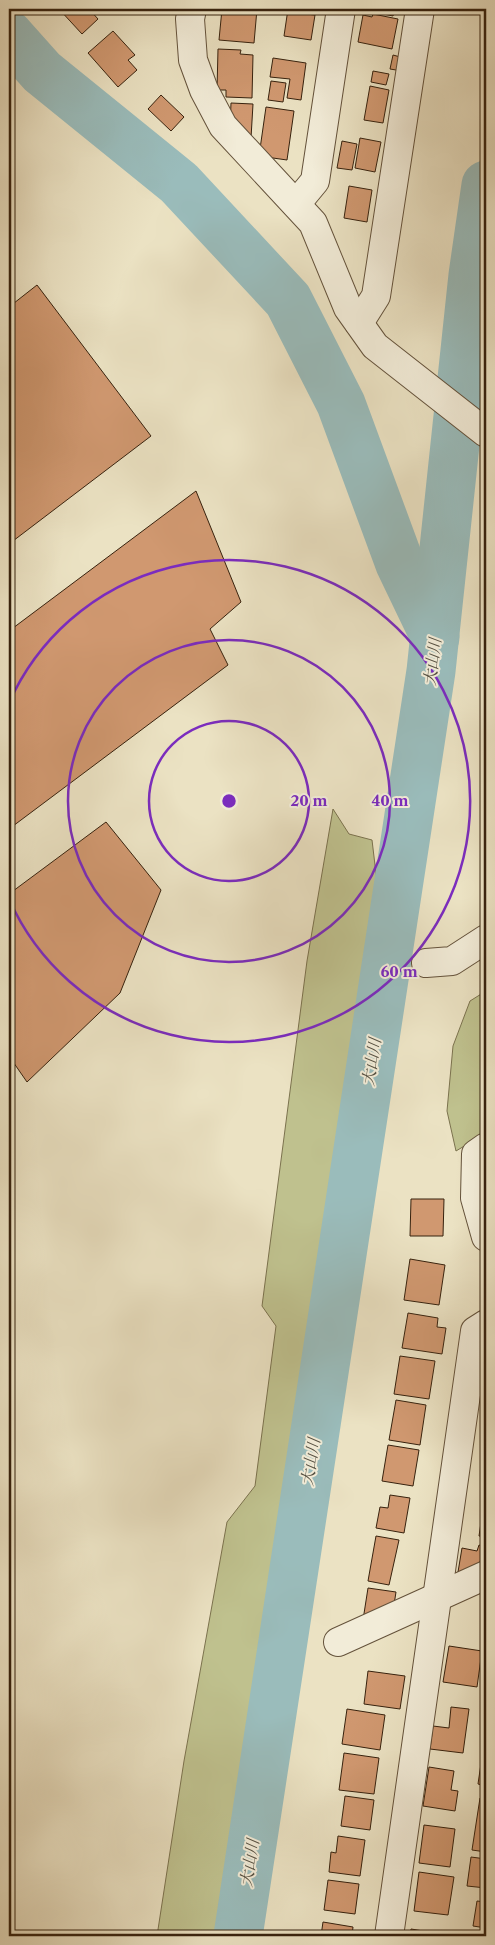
<svg xmlns="http://www.w3.org/2000/svg" width="495" height="1945" font-family="'Libre Caslon Text','Noto Serif JP',serif">
<style>
.green{fill:#bfc18e;stroke:#7b724e}
.lines{fill:none;stroke-linecap:round;stroke-linejoin:round}
.river{stroke:#9abcbb;stroke-width:49}
.building{fill:#d09870;stroke:#37220e}
.minor-casing{stroke:#64523b;stroke-width:30}
.minor{stroke:#f2ecd8;stroke-width:28}
.ring{fill:none;stroke:#7b2cbf;stroke-width:2.5}
.labels{text-anchor:middle;stroke-width:4;stroke-linejoin:round;paint-order:stroke}
.water-label{font-size:16px;font-style:italic;fill:#555042;stroke:#f2ecd8}
.centre{fill:#7b2cbf;stroke:#f2ecd8;stroke-width:2.5}
.ring-label{font-size:15px;text-anchor:middle;font-weight:bold;fill:#7b2cbf;stroke:#f2ecd8;stroke-width:4;stroke-linejoin:round;paint-order:stroke}
</style>
<rect width="100%" height="100%" fill="#ebe2c3"/>
<filter id="stains"><feTurbulence type="fractalNoise" baseFrequency=".004" numOctaves="4"/><feColorMatrix values="0 0 0 0 .2 0 0 0 0 .09 0 0 0 0 .02 0 0 0 .5 -.17"/></filter>
<radialGradient id="worn" r=".72"><stop offset=".6" stop-color="#630" stop-opacity="0"/><stop offset="1" stop-color="#630" stop-opacity=".3"/></radialGradient>
<g class="green">
<polygon points="333,809 349,834 372,840 390,991 255,1936 157,1936 184,1761 227,1522 255,1486 276,1326 262,1306 307,961"/>
<polygon points="486,991 486,1133 456,1151 447,1111 453,1046 470,1001"/>
</g>
<g class="lines">
<g class="river">
<polyline points="9,35 42,72 179,183 288,300 341,404 400,564 435,637"/>
<polyline points="238,1936 431,671 473,275 486,185"/>
</g>
</g>
<g class="building">
<polygon points="59,9 89,9 98,19 82,34"/>
<polygon points="222,9 257,9 254,43 219,40"/>
<polygon points="288,9 307,9 306,14 315,15 311,40 284,36"/>
<polygon points="360,9 395,9 393,16"/>
<polygon points="373,14 398,19 392,49 358,42 363,15 372,17"/>
<polygon points="113,31 135,55 128,60 137,70 118,87 88,53"/>
<polygon points="218,49 241,50 240,54 253,55 252,98 226,97 226,90 217,90"/>
<polygon points="393,55 404,58 402,71 390,69"/>
<polygon points="273,58 306,63 301,100 287,98 290,79 270,77"/>
<polygon points="373,71 389,74 386,85 371,82"/>
<polygon points="271,81 286,83 283,102 268,100"/>
<polygon points="370,86 389,90 383,123 364,120"/>
<polygon points="161,95 184,117 171,131 148,109"/>
<polygon points="231,103 253,104 251,138 230,127"/>
<polygon points="266,107 294,111 287,160 259,156"/>
<polygon points="360,138 381,142 375,172 355,168"/>
<polygon points="342,141 357,144 352,170 337,168"/>
<polygon points="349,186 372,190 367,222 344,218"/>
<polygon points="37,285 151,436 9,544 9,307"/>
<polygon points="196,491 241,602 210,629 228,665 9,829 9,631"/>
<polygon points="106,822 161,890 120,993 27,1082 9,1056 9,894"/>
<polygon points="411,1199 444,1199 443,1236 410,1236"/>
<polygon points="410,1259 445,1265 439,1305 404,1300"/>
<polygon points="408,1313 438,1318 437,1327 446,1328 442,1354 402,1348"/>
<polygon points="400,1356 435,1361 429,1399 394,1394"/>
<polygon points="396,1400 426,1405 420,1445 389,1440"/>
<polygon points="388,1445 419,1450 413,1486 382,1481"/>
<polygon points="390,1495 410,1498 404,1533 376,1528 380,1507 388,1508"/>
<polygon points="482,1516 486,1517 486,1537 479,1536"/>
<polygon points="376,1536 399,1540 389,1585 368,1581"/>
<polygon points="479,1545 486,1547 486,1571 457,1578 462,1548 477,1551"/>
<polygon points="368,1588 396,1592 391,1624 363,1620"/>
<polygon points="449,1646 482,1651 477,1687 443,1682"/>
<polygon points="368,1671 405,1676 400,1709 364,1704"/>
<polygon points="486,1690 486,1727 481,1726"/>
<polygon points="451,1707 469,1709 463,1753 430,1749 433,1726 449,1728"/>
<polygon points="347,1709 385,1715 380,1750 342,1744"/>
<polygon points="483,1750 486,1751 486,1786 478,1784"/>
<polygon points="344,1753 379,1758 374,1794 339,1790"/>
<polygon points="429,1767 454,1771 451,1790 458,1791 455,1811 423,1806"/>
<polygon points="345,1796 374,1800 370,1830 341,1826"/>
<polygon points="480,1798 486,1799 486,1852 472,1850"/>
<polygon points="424,1825 455,1829 450,1867 419,1863"/>
<polygon points="338,1836 365,1840 360,1876 329,1872 331,1852 336,1853"/>
<polygon points="471,1857 486,1859 486,1888 467,1886"/>
<polygon points="419,1872 454,1877 448,1915 414,1911"/>
<polygon points="328,1880 359,1884 355,1914 324,1910"/>
<polygon points="477,1901 486,1902 486,1928 473,1926"/>
<polygon points="323,1922 353,1927 352,1936 321,1936"/>
<polygon points="411,1929 442,1934 442,1936 410,1936"/>
</g>
<g class="lines">
<defs>
<g id="minor">
<polyline points="192,9 190,19 193,60 204,90 223,126 313,223 348,308 375,346 486,433"/>
<polyline points="296,204 315,181 341,9"/>
<polyline points="359,323 376,296 420,9"/>
<polyline points="426,963 452,961 486,939"/>
<polyline points="486,1147 476,1154 475,1198 486,1237"/>
<polyline points="338,1642 486,1575"/>
<polyline points="389,1936 475,1331 486,1324"/>
</g>
</defs>
<use href="#minor" class="minor-casing"/>
<use href="#minor" class="minor"/>
</g>
<g class="ring">
<circle cx="229" cy="801" r="80"/>
<circle cx="229" cy="801" r="161"/>
<path d="M9 703A241 241 0 1 1 9 899"/>
</g>
<g class="labels">
<g class="water-label">
<text transform="translate(432 662) rotate(-83)" y="6">大山川</text>
<text transform="translate(371 1062) rotate(-81)" y="6">大山川</text>
<text transform="translate(310 1462) rotate(-81)" y="6">大山川</text>
<text transform="translate(249 1863) rotate(-81)" y="6">大山川</text>
</g>
</g>
<circle cx="229" cy="801" r="8" class="centre"/>
<g class="ring-label">
<text x="309" y="806">20 m</text>
<text x="390" y="806">40 m</text>
<text x="399" y="977">60 m</text>
</g>
<rect width="495" height="1945" fill="none" stroke="#ebe2c3" stroke-width="30"/>
<rect x="10" y="10" width="475" height="1925" fill="none" stroke="#37220e" stroke-width="2.5"/>
<rect x="15" y="15" width="465" height="1915" fill="none" stroke="#37220e"/>
<rect width="100%" height="100%" filter="url(#stains)"/>
<rect width="100%" height="100%" fill="url(#worn)"/>
</svg>
